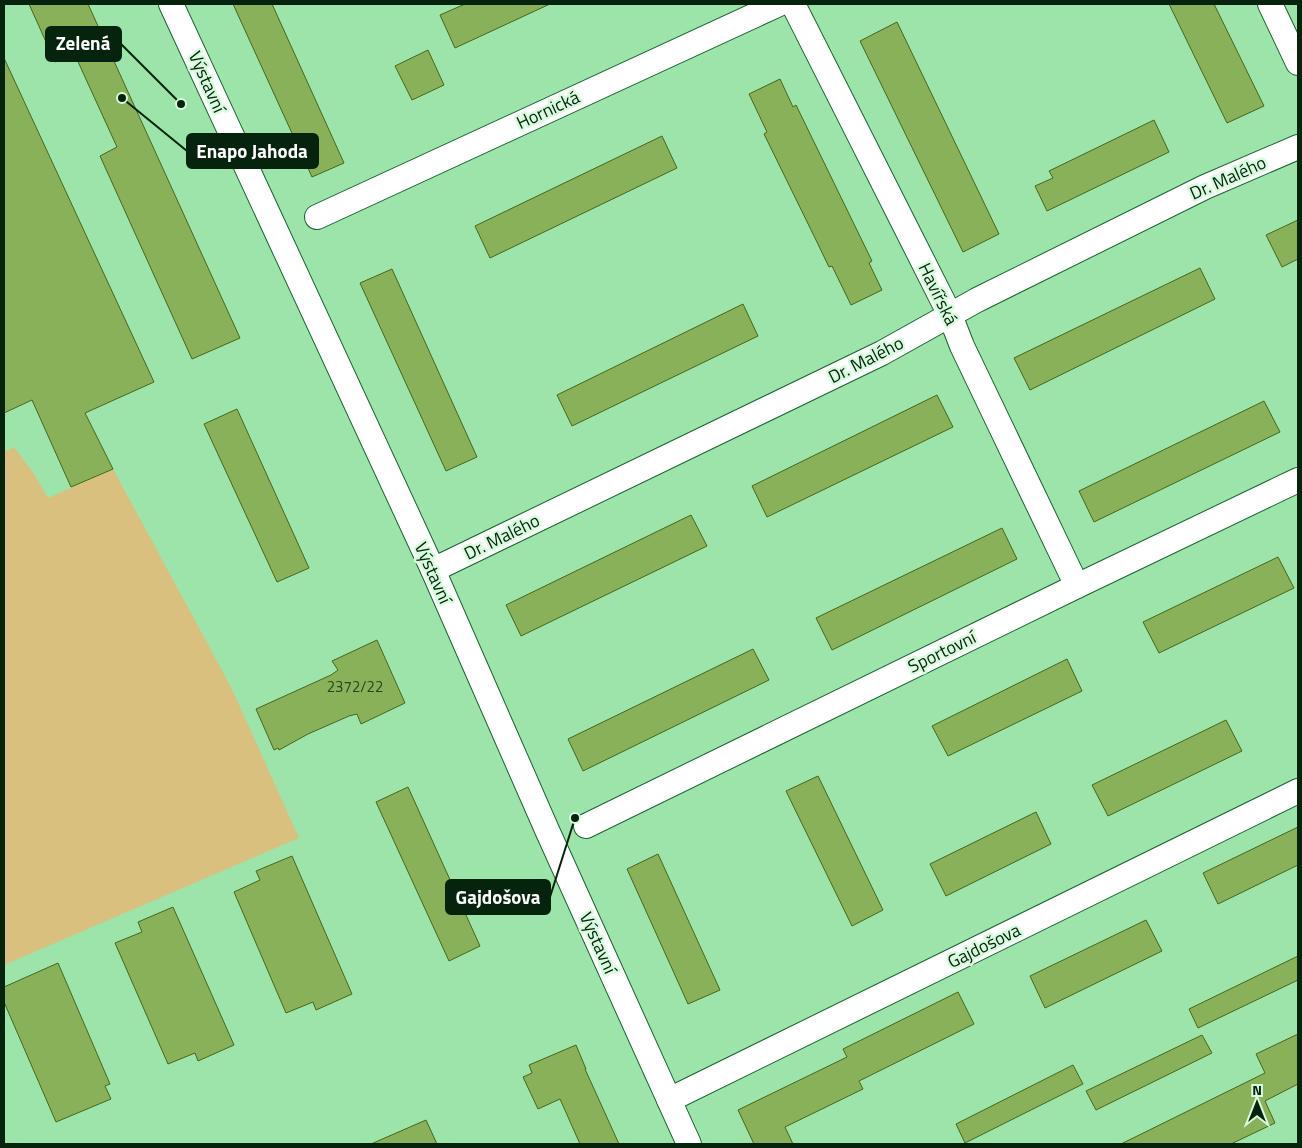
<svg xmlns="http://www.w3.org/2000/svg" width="1302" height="1148" font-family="'Titillium Web',sans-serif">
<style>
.green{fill:#d9c07f}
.building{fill:#89b15a;stroke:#47661a}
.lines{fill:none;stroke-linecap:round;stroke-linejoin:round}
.minor-casing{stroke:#196330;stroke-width:26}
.minor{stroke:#fff;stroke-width:24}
.labels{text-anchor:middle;stroke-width:5;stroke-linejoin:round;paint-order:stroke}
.number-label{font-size:15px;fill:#264620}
.street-label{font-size:18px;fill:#05230d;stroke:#d8fbdd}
.leader{fill:none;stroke:#05230d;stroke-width:2}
.callout-dot{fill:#05230d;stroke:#d8fbdd;stroke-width:2}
.callout{fill:#05230d;stroke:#05230d;stroke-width:2}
.callout-label{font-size:19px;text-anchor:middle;font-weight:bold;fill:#fff}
</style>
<rect width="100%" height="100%" fill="#9ce4a9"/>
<polygon class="green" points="14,447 34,474 48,498 113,469 231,687 299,838 4,965 4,452"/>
<g class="building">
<polygon points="29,4 88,4 240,338 192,359 100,156 117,147 74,53 55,62"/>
<polygon points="233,4 272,4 344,163 312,177"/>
<polygon points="465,4 550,4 455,48 440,15"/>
<polygon points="1169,4 1214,4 1264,106 1227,123"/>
<polygon points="897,22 999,234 963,252 860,41"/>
<polygon points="428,50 444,85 412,100 395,66"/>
<polygon points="4,58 154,382 85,413 113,469 71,487 32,400 4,413"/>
<polygon points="780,79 793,107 796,105 872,261 869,263 882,290 851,305 832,266 829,267 815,238 764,134 767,132 749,94"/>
<polygon points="1154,120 1169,152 1047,211 1035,186 1053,178 1049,171"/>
<polygon points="662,136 677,168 490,258 475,226"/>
<polygon points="1298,220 1298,259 1282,267 1266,235"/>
<polygon points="1200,268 1215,299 1030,390 1014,358"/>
<polygon points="392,269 477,457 446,471 360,283"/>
<polygon points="743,304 758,336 572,426 557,395"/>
<polygon points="937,395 953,427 767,517 752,486"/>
<polygon points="1264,401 1280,432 1094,522 1079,491"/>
<polygon points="237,409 309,568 277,582 204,424"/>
<polygon points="691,515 707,546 521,636 506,605"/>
<polygon points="1002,528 1017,559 832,650 816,618"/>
<polygon points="1278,557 1294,588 1159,653 1143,622"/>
<polygon points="377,640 405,703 361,724 357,714 349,716 308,734 279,750 278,748 274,750 256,709 331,675 338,670 332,661"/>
<polygon points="753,649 769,680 583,771 568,739"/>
<polygon points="1067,659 1082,691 948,756 932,726"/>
<polygon points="1226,720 1242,751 1108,816 1092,785"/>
<polygon points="818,776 883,910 852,926 786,791"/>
<polygon points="408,787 480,946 449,961 376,802"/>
<polygon points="1036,812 1051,844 946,896 930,864"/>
<polygon points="1298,827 1298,865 1218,904 1203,873"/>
<polygon points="658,854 720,990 688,1004 627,869"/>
<polygon points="292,856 352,994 316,1010 313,1002 286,1013 234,892 260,880 256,871"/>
<polygon points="173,907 234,1045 198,1061 195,1053 168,1064 115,943 142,932 138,922"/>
<polygon points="1146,920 1162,951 1045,1008 1030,976"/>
<polygon points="1298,956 1298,980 1198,1028 1189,1009"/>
<polygon points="58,963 110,1084 105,1086 111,1099 56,1122 4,1002 4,987"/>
<polygon points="958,992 974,1024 859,1081 863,1089 785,1127 793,1144 754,1144 738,1110 847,1057 843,1049"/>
<polygon points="1298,1034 1298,1084 1265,1101 1275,1123 1231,1144 1121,1144 1265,1073 1256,1054"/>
<polygon points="1202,1035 1212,1053 1096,1110 1086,1091"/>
<polygon points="576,1045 586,1069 585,1069 619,1144 580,1144 560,1099 538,1109 523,1077 532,1073 529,1065"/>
<polygon points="1073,1065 1083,1084 965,1143 956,1124"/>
<polygon points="426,1120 437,1144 371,1144"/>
</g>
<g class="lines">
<defs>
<g id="minor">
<polyline points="171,4 433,570 547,830 689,1144"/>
<polyline points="793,4 950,315 962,346 1077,586"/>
<polyline points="1270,4 1298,63"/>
<polyline points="317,217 779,4"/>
<polyline points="433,570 882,353 977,300 1205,187 1298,147"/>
<polyline points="586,826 1077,586 1298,480"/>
<polyline points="669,1100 1298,791"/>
</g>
</defs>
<use href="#minor" class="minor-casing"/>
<use href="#minor" class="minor"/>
</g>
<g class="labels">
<g class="number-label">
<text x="355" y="692">2372/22</text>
</g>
<g class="street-label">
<text transform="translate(207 82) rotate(66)" y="6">Výstavní</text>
<text transform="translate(548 110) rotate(-25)" y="6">Hornická</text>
<text transform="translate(1228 178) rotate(-24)" y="6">Dr. Malého</text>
<text transform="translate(938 294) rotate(64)" y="6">Havířská</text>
<text transform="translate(866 360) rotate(-27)" y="6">Dr. Malého</text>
<text transform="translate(502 537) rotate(-26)" y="6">Dr. Malého</text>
<text transform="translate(433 573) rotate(66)" y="6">Výstavní</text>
<text transform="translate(942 652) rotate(-26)" y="6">Sportovní</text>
<text transform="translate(598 943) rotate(66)" y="6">Výstavní</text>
<text transform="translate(984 946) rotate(-26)" y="6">Gajdošova</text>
</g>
</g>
<path class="leader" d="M181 104L121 44M122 98L187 151M575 818L550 897"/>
<g class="callout-dot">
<circle cx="181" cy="104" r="5"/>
<circle cx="122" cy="98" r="5"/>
<circle cx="575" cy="818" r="5"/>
</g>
<g class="callout">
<rect x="46" y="27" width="75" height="34" rx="5"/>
<rect x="187" y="134" width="131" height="34" rx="5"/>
<rect x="446" y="880" width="104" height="34" rx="5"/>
</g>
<g class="callout-label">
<text x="83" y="50">Zelená</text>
<text x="252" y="158">Enapo Jahoda</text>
<text x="498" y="904">Gajdošova</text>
</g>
<rect width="1302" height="1148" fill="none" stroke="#05230d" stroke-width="10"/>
<g transform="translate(1257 1103)" stroke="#d8fbdd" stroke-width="4" paint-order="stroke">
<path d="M0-4L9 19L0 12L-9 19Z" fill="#05230d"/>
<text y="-8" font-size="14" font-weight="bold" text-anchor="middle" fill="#05230d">N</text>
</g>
</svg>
